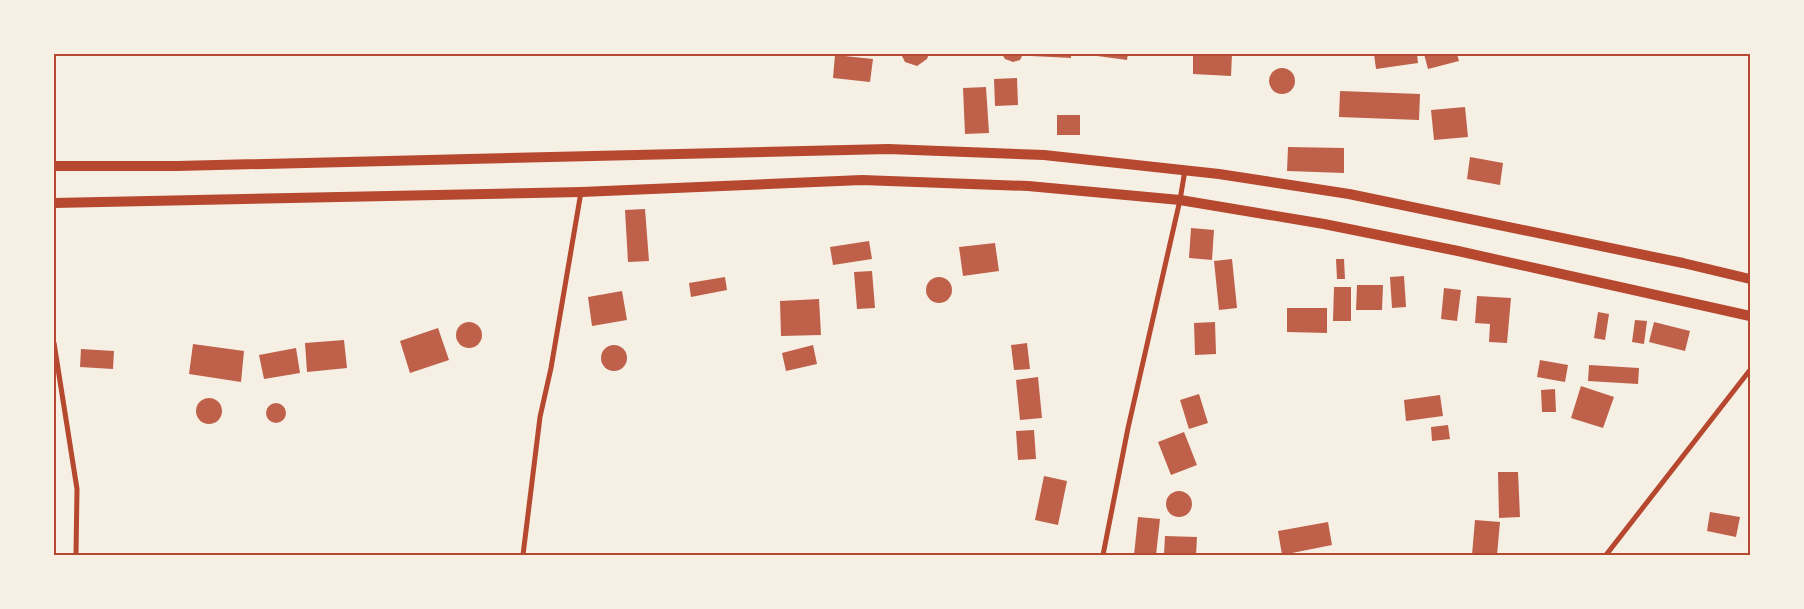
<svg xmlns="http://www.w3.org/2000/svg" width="1804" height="609" font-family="'Libre Baskerville',serif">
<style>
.building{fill:#bf614a}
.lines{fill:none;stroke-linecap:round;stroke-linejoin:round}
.minor{stroke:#b5482f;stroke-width:5}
.secondary{stroke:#b5482f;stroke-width:10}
.neatline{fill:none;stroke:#b5482f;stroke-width:2}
</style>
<rect width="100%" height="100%" fill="#f6efe4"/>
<g class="building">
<polygon points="901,54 929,54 927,59 917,66 905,62"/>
<polygon points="1002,54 1023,54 1020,60 1013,62 1005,59"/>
<polygon points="1031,54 1071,54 1071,58 1031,56"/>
<polygon points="1098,54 1128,54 1127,60 1097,56"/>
<polygon points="1193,54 1232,54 1231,76 1193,74"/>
<polygon points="1374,54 1417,54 1418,63 1376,69"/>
<polygon points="1424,54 1457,54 1459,61 1428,69"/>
<polygon points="835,55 873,59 870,82 833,78"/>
<circle cx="1282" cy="81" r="13"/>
<polygon points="1017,78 1018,105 995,106 994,79"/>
<polygon points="986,87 989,133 965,134 963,88"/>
<polygon points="1340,91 1420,94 1419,120 1339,117"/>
<polygon points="1465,107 1468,137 1434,140 1431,110"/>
<rect x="1057" y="115" width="23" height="20"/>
<polygon points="1288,147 1344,148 1344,173 1287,171"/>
<polygon points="1470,157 1503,163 1500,185 1467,179"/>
<polygon points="645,209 649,261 628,262 625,210"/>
<polygon points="1191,228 1214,230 1212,260 1189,258"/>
<polygon points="869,241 872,259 833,265 830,247"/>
<polygon points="995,243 999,271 963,276 959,247"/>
<polygon points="1232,259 1237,308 1219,310 1214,261"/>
<polygon points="1336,259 1344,259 1345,279 1337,279"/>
<polygon points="872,271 875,308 857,309 854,272"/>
<polygon points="1404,276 1406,307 1392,308 1390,277"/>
<circle cx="939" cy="290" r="13"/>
<polygon points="725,277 727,290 691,297 689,283"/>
<polygon points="1357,285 1383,285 1382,310 1356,310"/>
<polygon points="1334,287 1351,287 1351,321 1333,321"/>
<polygon points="1444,288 1461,290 1457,321 1441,319"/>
<polygon points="622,291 627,320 592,326 588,297"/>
<polygon points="1477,296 1511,298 1507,343 1489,342 1490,324 1475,323"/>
<polygon points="819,299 821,335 781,336 780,301"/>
<polygon points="1287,308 1327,308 1327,333 1287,332"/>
<polygon points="1598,312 1609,314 1605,340 1594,338"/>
<polygon points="1635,320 1647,321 1644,344 1632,342"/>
<circle cx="469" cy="335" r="13"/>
<polygon points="1215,322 1216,354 1195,355 1194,323"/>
<polygon points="1654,322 1690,331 1685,351 1649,342"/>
<polygon points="438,328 449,360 410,373 400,341"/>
<polygon points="344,340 347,368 307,372 305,343"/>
<polygon points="1027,343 1030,369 1014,370 1011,345"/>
<polygon points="193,344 244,351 241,382 189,374"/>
<circle cx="614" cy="358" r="13"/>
<polygon points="813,345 817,364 786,371 782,353"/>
<polygon points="296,348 300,373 264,379 259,355"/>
<polygon points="81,349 114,351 113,369 80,367"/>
<polygon points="1540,360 1568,365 1565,382 1537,377"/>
<polygon points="1589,365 1639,368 1638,384 1588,381"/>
<polygon points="1038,377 1042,418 1020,420 1016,380"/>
<polygon points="1581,386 1614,397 1603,428 1571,418"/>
<polygon points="1555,389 1556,412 1542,412 1541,390"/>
<polygon points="1199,394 1208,423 1189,429 1180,400"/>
<polygon points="1440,395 1443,416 1406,421 1404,400"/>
<circle cx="209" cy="411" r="13"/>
<circle cx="276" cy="413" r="10"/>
<polygon points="1448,425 1450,439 1432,441 1431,427"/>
<polygon points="1034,430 1036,459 1018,460 1016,431"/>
<polygon points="1184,432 1197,465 1171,475 1158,442"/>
<polygon points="1498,472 1518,472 1520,517 1499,518"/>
<polygon points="1044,476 1067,481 1058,525 1035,520"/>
<circle cx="1179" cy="504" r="13"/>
<polygon points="1710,512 1740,517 1736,537 1707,531"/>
<polygon points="1138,517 1160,519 1156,555 1134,555"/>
<polygon points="1475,520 1500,522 1497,555 1472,555"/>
<polygon points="1328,522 1332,545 1282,555 1278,531"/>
<polygon points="1165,536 1197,537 1196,555 1164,555"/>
</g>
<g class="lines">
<g class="minor">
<polyline points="54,343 77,489 76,555"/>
<polyline points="523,555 540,417 551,368 581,192"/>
<polyline points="1103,555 1128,428 1180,200 1185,170"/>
<polyline points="1606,555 1750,370"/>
</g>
<g class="secondary">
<polyline points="54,166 177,166 888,149 1044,155 1219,174 1349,194 1683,263 1750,279"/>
<polyline points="54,203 581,192 862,180 1028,186 1180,200 1324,224 1458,251 1750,316"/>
</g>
</g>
<rect width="1804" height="609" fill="none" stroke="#f6efe4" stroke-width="110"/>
<rect x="55" y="55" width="1694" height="499" class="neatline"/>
</svg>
